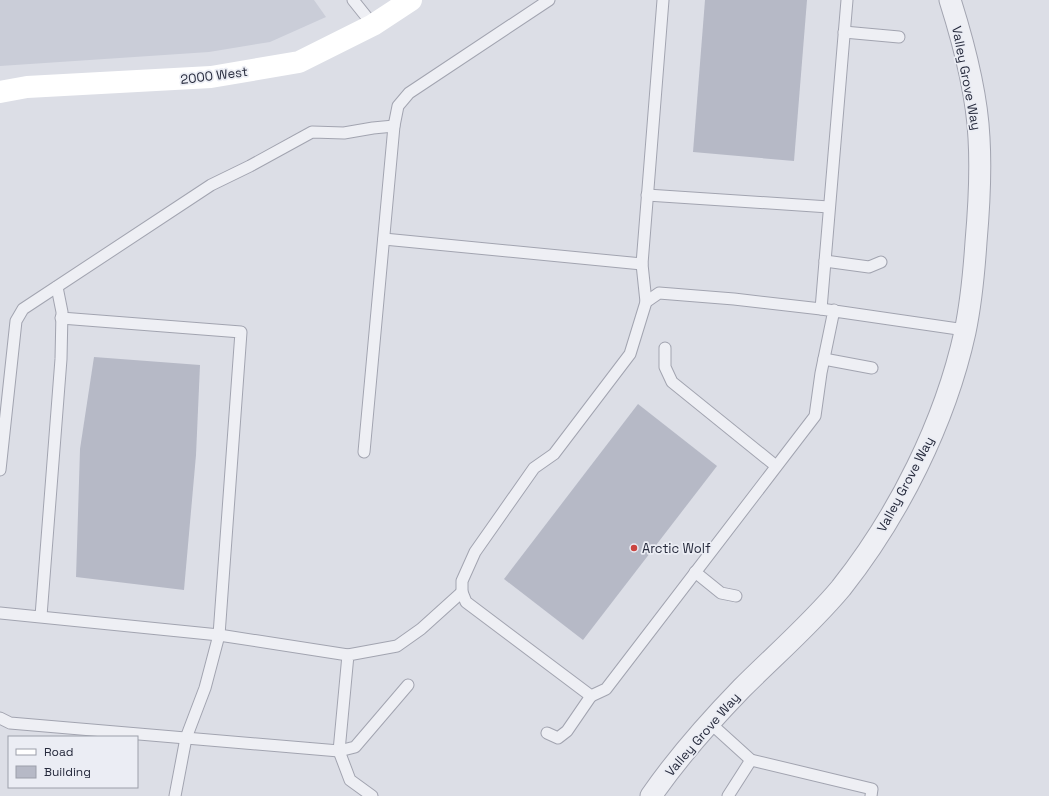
<svg xmlns="http://www.w3.org/2000/svg" width="1049" height="796" font-family="'Space Grotesk',sans-serif">
<style>
.built{fill:#cacdd8}
.building{fill:#b6b9c6}
.lines{fill:none;stroke-linecap:round;stroke-linejoin:round}
.lane-casing{stroke:#a2a4b0;stroke-width:13}
.street-casing{stroke:#a2a4b0;stroke-width:23}
.lane{stroke:#eeeff4;stroke-width:11}
.street{stroke:#eeeff4;stroke-width:21}
.secondary{stroke:#fff;stroke-width:22}
.poi-dot{fill:#cb4440;stroke:#ebedf4;stroke-width:1.5}
.labels{text-anchor:middle;stroke-width:3.5;stroke-linejoin:round;paint-order:stroke}
.street-label{font-size:13px;fill:#262a3c;stroke:#ebedf4}
.poi-label{font-size:13px;fill:#262a3c;stroke:#ebedf4;text-anchor:start}
</style>
<rect width="100%" height="100%" fill="#dcdee6"/>
<polygon class="built" points="0,0 314,0 326,17 270,42 209,52 0,66"/>
<g class="building">
<polygon points="705,0 807,0 794,161 693,152"/>
<polygon points="94,357 200,365 196,455 184,590 76,577 80,449"/>
<polygon points="638,404 717,466 583,640 504,579"/>
</g>
<g class="lines">
<defs>
<g id="lane">
<polyline points="353,0 373,25"/>
<polyline points="844,32 899,37"/>
<polyline points="647,195 829,207"/>
<polyline points="384,239 642,264"/>
<polyline points="825,261 869,267 881,262"/>
<polyline points="646,302 642,264 663,0"/>
<polyline points="821,309 847,0"/>
<polyline points="834,310 821,373 815,416 606,689 591,696 466,602 462,592 462,581 475,552 534,468 554,454 630,354 646,302 659,293 734,299 821,309 965,330"/>
<polyline points="61,318 241,332 219,635 205,688 186,738 175,796"/>
<polyline points="665,348 665,367 672,382 776,466"/>
<polyline points="824,359 872,368"/>
<polyline points="364,452 394,126 398,106 409,93 549,0"/>
<polyline points="0,470 16,321 23,309 211,185 250,166 312,132 344,133 373,128 394,126"/>
<polyline points="695,572 721,593 736,596"/>
<polyline points="0,613 219,635 348,655"/>
<polyline points="41,616 61,359 62,312 57,287"/>
<polyline points="0,718 10,723 339,751 355,747 408,685"/>
<polyline points="709,722 751,760 872,789 871,796"/>
<polyline points="547,733 558,738 567,731 591,696"/>
<polyline points="372,796 350,780 339,751 348,655 397,646 421,629 462,592"/>
<polyline points="728,796 751,760"/>
</g>
<path id="street" d="M651,796C678,757 709,722 742,688C775,655 811,624 841,588C898,516 945,423 965,332C971,303 974,272 976,242C979,208 981,172 979,138C977,94 963,41 950,0"/>
</defs>
<use href="#lane" class="lane-casing"/>
<use href="#street" class="street-casing"/>
<use href="#lane" class="lane"/>
<use href="#street" class="street"/>
<polyline class="secondary" points="0,92 27,87 211,77 299,62 373,25 411,0"/>
</g>
<circle class="poi-dot" cx="634" cy="548" r="4"/>
<g class="labels">
<g class="street-label">
<text transform="translate(214 75) rotate(-7)" y="5">2000 West</text>
<text transform="translate(967 78) rotate(79)" y="5">Valley Grove Way</text>
<text transform="translate(905 484) rotate(-62)" y="5">Valley Grove Way</text>
<text transform="translate(702 734) rotate(-49)" y="5">Valley Grove Way</text>
</g>
<g class="poi-label">
<text x="642" y="553">Arctic Wolf</text>
</g>
</g>
<rect x="8" y="736" width="130" height="52" fill="#ebedf4" stroke="#9c9faa"/>
<rect x="16" y="749" width="20" height="6" fill="#ffffff" stroke="#9c9faa"/>
<text x="44" y="756" font-size="12" fill="#262a3c">Road</text>
<rect x="16" y="766" width="20" height="12" fill="#b6b9c6" stroke="#9c9faa"/>
<text x="44" y="776" font-size="12" fill="#262a3c">Building</text>
</svg>
